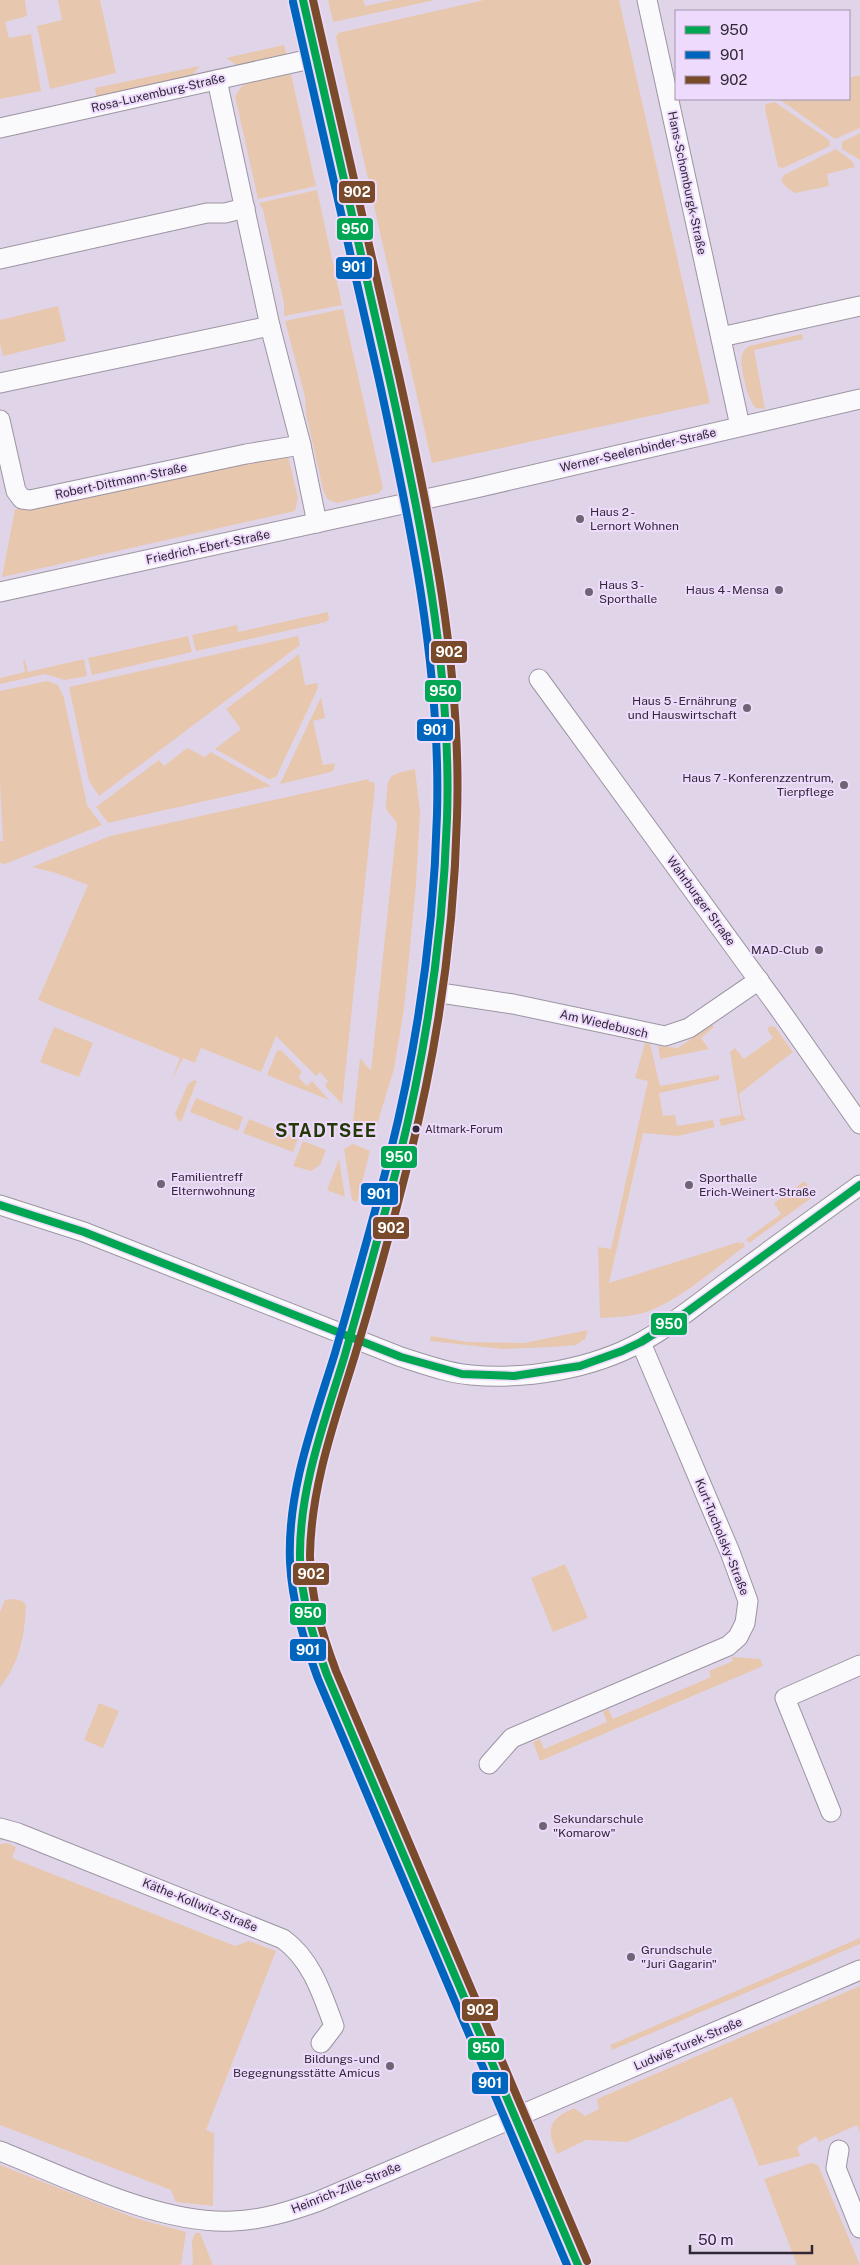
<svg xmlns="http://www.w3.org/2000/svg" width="860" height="2265" font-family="'Public Sans',sans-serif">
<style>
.green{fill:#e8c7af}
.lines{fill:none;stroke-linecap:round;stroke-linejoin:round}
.minor-casing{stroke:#9c94a2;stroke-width:21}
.minor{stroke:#faf9fc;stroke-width:19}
.bus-1-casing{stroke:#eedafd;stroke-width:11}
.bus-2-casing{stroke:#eedafd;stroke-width:11}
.bus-3-casing{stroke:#eedafd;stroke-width:11}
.bus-1{stroke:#00a651;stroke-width:8}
.bus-2{stroke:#0065bd;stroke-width:8}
.bus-3{stroke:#7a4b2a;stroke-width:8}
.poi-dot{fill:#6e6574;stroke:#eedafd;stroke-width:2}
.bus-dot{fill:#302836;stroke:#eedafd;stroke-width:2}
.labels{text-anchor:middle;stroke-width:4;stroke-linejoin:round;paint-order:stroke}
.bus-label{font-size:11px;fill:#302836;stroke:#eedafd;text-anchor:start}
.street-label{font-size:12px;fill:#302836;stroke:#eedafd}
.poi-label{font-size:12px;fill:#302836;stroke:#eedafd;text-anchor:start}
.district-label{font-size:18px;font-weight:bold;letter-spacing:1px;fill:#233a06;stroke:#eedafd}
.line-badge{stroke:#eedafd;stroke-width:2}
.badge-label{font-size:14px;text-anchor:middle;font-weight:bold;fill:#fff}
</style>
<rect width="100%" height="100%" fill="#e0d5e8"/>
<g class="green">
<polygon points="0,0 25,0 27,16 5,22 9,38 31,34 41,91 0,99"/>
<polygon points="58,0 100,0 116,73 50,89 37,26 62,20"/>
<polygon points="328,0 363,0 365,6 394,0 435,0 333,22"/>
<polygon points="484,0 619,0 710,403 432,463 336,37 338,33"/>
<polygon points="284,45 287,56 238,66 226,58"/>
<polygon points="200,66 190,78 97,100 95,88"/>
<polygon points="291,74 316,186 258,199 235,96 242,86 248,83"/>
<polygon points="860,75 860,128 835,139 779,99 849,99 849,78"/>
<polygon points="775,102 829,140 830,146 783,168 778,167 765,109 766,104"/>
<polygon points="860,133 860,160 842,149 842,142"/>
<polygon points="836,149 852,161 855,167 827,174 829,186 795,193 786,187 781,180 784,175"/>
<polygon points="317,190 342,305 284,316 284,303 263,210 259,203"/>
<polygon points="58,306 66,341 3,356 0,344 0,320"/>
<polygon points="343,309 383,488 379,493 337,503 327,499 323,489 306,414 305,397 285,321"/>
<path d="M802,334L803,339L754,350L765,409L756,408C748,403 739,364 742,355C743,351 746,348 749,346Z"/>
<polygon points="266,456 288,456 298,498 295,511 2,577 15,509 24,509"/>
<polygon points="328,612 329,619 326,622 196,651 192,635 237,625 238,632"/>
<polygon points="188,636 192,652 92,675 88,658"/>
<polygon points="298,636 300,645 99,796 89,781 69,687"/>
<polygon points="299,654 305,685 317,683 318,688 276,777 269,779 215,749 241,729 226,709"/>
<polygon points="84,659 87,676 65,680 45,674 0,684 0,678 25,672 23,661 25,660 28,672"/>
<polygon points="47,681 58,685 64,698 87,805 102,825 5,864 0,863 0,841 3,841 0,782 0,691"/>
<polygon points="321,697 325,718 313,721 323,765 335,763 334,769 331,772 280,784"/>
<polygon points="187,748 205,757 211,752 271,786 108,823 96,807 159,760 164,766"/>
<path d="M415,769L420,812L416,884L404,1009L394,1069L374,1134L355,1127L353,1122L360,1058L371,1071L397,823L386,809C389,777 382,776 415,769Z"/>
<polygon points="369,779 369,782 373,782 375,786 342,1104 325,1086 328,1081 320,1072 316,1076 276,1036 261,1072 201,1048 195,1063 183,1058 172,1080 180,1058 38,1000 88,885 56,873 32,867 110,836"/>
<polygon points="712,1025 714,1027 701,1038 709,1049 660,1059 658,1046 678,1048"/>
<polygon points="770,1026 775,1027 793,1052 739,1094 743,1115 746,1120 721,1126 719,1119 741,1115 730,1052 735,1048 744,1059 773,1038 767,1029"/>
<polygon points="54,1027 93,1043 79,1077 40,1062"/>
<path d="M645,1043L650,1044L660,1086L719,1075V1080L659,1093L663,1116L675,1115L677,1126L713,1120L715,1127L678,1136L643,1133L609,1283L739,1242L740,1244L743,1242L745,1246C717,1267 672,1307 639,1314C626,1317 613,1317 600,1318L598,1247L611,1249L648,1081L635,1078Z"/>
<polygon points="281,1050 302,1072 298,1077 307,1086 312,1081 329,1100 267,1075 277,1051"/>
<polygon points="194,1080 197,1081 181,1122 178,1120 175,1114 188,1084"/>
<polygon points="196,1098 243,1117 238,1131 190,1112"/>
<polygon points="249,1119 298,1139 293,1152 243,1133"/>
<polygon points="303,1141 326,1150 320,1165 311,1171 293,1166"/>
<polygon points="353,1144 370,1151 357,1202 352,1200 344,1149"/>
<polygon points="339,1159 345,1197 327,1190"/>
<polygon points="805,1181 814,1196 749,1243 746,1239 781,1214 774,1203"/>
<polygon points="588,1330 585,1339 576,1345 552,1347 503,1349 430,1341 431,1336 468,1342 524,1343"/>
<polygon points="565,1564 588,1618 553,1632 531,1578"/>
<path d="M13,1599L22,1601L26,1605C25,1634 19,1665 0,1687V1612L5,1600Z"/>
<polygon points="731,1657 760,1659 763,1666 540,1761 533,1742 540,1739 544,1749 607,1722 603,1712 608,1709 613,1719 711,1677 709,1671 733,1661"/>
<polygon points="99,1703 119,1711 103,1748 84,1740"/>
<polygon points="8,1843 16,1847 12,1858 235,1946 249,1941 276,1951 206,2130 214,2133 213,2206 176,2202 171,2190 0,2125 0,1844"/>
<polygon points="860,1938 860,1944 612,2050 610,2045"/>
<path d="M860,1986V2132L857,2125L819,2142L816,2136L797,2147L800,2156L759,2166L732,2097L627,2142L586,2140L557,2154C546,2129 548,2120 574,2108L585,2116L599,2109L597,2099Z"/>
<polygon points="811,2163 818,2165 860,2265 797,2265 764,2179"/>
<polygon points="0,2165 135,2218 186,2232 181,2265 0,2265"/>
<polygon points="195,2233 200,2233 213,2265 193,2265 192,2241"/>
</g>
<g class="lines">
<defs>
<g id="minor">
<path d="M303,0C333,137 366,274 396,411C412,484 426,557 436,631C442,679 449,727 448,776C447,885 438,994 413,1100C395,1178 373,1256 351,1333C327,1417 289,1503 303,1593C307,1621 317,1648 327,1675L578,2265"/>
<polyline points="647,0 740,426"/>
<polyline points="217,80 270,326 301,445 317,523"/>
<polyline points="0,128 315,58"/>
<polyline points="0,259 207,213 225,213 245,208"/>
<polyline points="721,337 860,306"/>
<polyline points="0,383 270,326"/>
<polyline points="0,420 16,491 22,499 30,500 246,454 301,445"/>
<polyline points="0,592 476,488 860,399"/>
<polyline points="539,679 778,1007 860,1124"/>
<polyline points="434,992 513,1004 665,1036 689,1028 759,980"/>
<path d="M0,1205L84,1232L401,1357C424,1364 447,1373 471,1375C526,1380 592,1369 641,1342C673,1325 702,1300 731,1279C774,1247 817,1216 860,1185"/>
<polyline points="489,1764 512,1738 728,1646 738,1637 745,1623 748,1601 730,1552 641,1343"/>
<polyline points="831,1812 785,1698 860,1665"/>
<path d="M0,1828L18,1833L283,1939C312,1960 322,1994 334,2026L321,2043"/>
<polyline points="839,2150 836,2168 860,2228"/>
<path d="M0,2151C68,2178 160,2225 233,2221C263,2220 291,2211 319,2201L860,1970"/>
</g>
</defs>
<use href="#minor" class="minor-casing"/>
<use href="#minor" class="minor"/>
<defs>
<g id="bus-1">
<path d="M303,0C331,126 361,251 389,377C421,522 452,670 447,819C443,935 427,1047 399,1159C382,1225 363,1292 344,1358C324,1423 299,1489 300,1558C301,1599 313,1637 327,1675L578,2265"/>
<polyline points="0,1205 84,1232 401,1357 462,1374 514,1376 580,1366 622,1351 641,1342 676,1320 860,1185"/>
</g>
<path id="bus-2" d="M293,2C321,128 351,254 379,380C410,522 441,667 437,814C434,929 418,1042 390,1154C373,1221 354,1287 335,1353C314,1421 287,1490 290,1562C292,1603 304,1641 318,1679L567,2265"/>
<path id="bus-3" d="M313,0C341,126 371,251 399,376C431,521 462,669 457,817C454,933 438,1045 410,1156C393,1223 375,1289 355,1355C335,1420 311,1486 310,1555C310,1596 322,1633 336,1671L587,2261"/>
</defs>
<use href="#bus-1" class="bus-1-casing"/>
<use href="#bus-2" class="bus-2-casing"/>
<use href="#bus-3" class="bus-3-casing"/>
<use href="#bus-1" class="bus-1"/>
<use href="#bus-2" class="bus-2"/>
<use href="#bus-3" class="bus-3"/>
</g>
<g class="poi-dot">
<circle cx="580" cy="519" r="5"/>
<circle cx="779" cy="590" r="5"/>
<circle cx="589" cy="592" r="5"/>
<circle cx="747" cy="708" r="5"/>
<circle cx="844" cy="785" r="5"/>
<circle cx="819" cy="950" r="5"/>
<circle cx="161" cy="1184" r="5"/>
<circle cx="689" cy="1185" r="5"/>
<circle cx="543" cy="1826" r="5"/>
<circle cx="631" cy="1957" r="5"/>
<circle cx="390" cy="2066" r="5"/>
</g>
<circle class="bus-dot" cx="416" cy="1129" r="4.5"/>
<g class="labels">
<g class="bus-label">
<text x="425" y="1133">Altmark-Forum</text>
</g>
<g class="street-label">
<text transform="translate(158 93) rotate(-13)" y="4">Rosa-Luxemburg-Straße</text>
<text transform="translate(687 183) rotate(78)" y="4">Hans-Schomburgk-Straße</text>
<text transform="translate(638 450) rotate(-13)" y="4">Werner-Seelenbinder-Straße</text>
<text transform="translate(121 481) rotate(-12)" y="4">Robert-Dittmann-Straße</text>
<text transform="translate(208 547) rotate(-12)" y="4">Friedrich-Ebert-Straße</text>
<text transform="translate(701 901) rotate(54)" y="4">Wahrburger Straße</text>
<text transform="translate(604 1024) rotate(13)" y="4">Am Wiedebusch</text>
<text transform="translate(722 1537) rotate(68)" y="4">Kurt-Tucholsky-Straße</text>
<text transform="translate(200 1905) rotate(22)" y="4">Käthe-Kollwitz-Straße</text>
<text transform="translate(688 2044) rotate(-23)" y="4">Ludwig-Turek-Straße</text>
<text transform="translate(346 2188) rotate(-22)" y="4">Heinrich-Zille-Straße</text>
</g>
<g class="poi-label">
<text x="590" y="516">Haus 2 -<tspan x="590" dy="14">Lernort Wohnen</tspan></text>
<text x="599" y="589">Haus 3 -<tspan x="599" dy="14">Sporthalle</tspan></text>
<text x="769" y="594" text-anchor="end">Haus 4 - Mensa</text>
<text x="737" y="705" text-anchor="end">Haus 5 - Ernährung<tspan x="737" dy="14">und Hauswirtschaft</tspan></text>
<text x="834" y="782" text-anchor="end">Haus 7 - Konferenzzentrum,<tspan x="834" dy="14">Tierpflege</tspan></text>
<text x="809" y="954" text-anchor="end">MAD-Club</text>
<text x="171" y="1181">Familientreff<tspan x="171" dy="14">Elternwohnung</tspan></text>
<text x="699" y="1182">Sporthalle<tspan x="699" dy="14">Erich-Weinert-Straße</tspan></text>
<text x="553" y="1823">Sekundarschule<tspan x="553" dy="14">"Komarow"</tspan></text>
<text x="641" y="1954">Grundschule<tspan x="641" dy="14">"Juri Gagarin"</tspan></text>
<text x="380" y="2063" text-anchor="end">Bildungs- und<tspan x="380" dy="14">Begegnungsstätte Amicus</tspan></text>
</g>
<g class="district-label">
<text x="326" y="1137">STADTSEE</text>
</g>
</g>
<g class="line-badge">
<rect x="338" y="180" width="38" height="24" rx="5" fill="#7a4b2a"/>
<rect x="336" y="217" width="38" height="24" rx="5" fill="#00a651"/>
<rect x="335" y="256" width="38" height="24" rx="5" fill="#0065bd"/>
<rect x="430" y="640" width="38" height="24" rx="5" fill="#7a4b2a"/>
<rect x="424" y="679" width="38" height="24" rx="5" fill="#00a651"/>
<rect x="416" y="718" width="38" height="24" rx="5" fill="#0065bd"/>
<rect x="380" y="1145" width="38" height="24" rx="5" fill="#00a651"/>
<rect x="360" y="1182" width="39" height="24" rx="5" fill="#0065bd"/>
<rect x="372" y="1216" width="38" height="24" rx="5" fill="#7a4b2a"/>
<rect x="650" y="1312" width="38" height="24" rx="5" fill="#00a651"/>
<rect x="292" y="1562" width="38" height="24" rx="5" fill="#7a4b2a"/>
<rect x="289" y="1602" width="38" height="24" rx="5" fill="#00a651"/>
<rect x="289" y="1638" width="38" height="24" rx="5" fill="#0065bd"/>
<rect x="461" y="1998" width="38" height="24" rx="5" fill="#7a4b2a"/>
<rect x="467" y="2037" width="38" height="24" rx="5" fill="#00a651"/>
<rect x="471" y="2071" width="38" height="24" rx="5" fill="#0065bd"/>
</g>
<g class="badge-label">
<text x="357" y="197">902</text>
<text x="355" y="234">950</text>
<text x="354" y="272">901</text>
<text x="449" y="657">902</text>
<text x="443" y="696">950</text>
<text x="435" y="735">901</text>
<text x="399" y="1162">950</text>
<text x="379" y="1199">901</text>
<text x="391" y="1233">902</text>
<text x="669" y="1329">950</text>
<text x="311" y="1579">902</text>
<text x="308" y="1618">950</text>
<text x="308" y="1655">901</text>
<text x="480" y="2015">902</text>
<text x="486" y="2053">950</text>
<text x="490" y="2088">901</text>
</g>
<rect x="675" y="10" width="175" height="90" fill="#eedafd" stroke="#a293ad"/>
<rect x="685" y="26" width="25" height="8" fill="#00a651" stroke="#a293ad"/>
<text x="720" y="35" font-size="15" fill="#302836">950</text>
<rect x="685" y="51" width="25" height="8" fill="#0065bd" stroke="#a293ad"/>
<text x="720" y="60" font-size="15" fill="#302836">901</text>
<rect x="685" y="76" width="25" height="8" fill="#7a4b2a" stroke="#a293ad"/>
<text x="720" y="85" font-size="15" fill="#302836">902</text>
<path d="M690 2245v8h122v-8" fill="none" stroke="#302836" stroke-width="2.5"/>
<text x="698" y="2245" font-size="15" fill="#302836" stroke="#eedafd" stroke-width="4" paint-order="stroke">50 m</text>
</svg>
